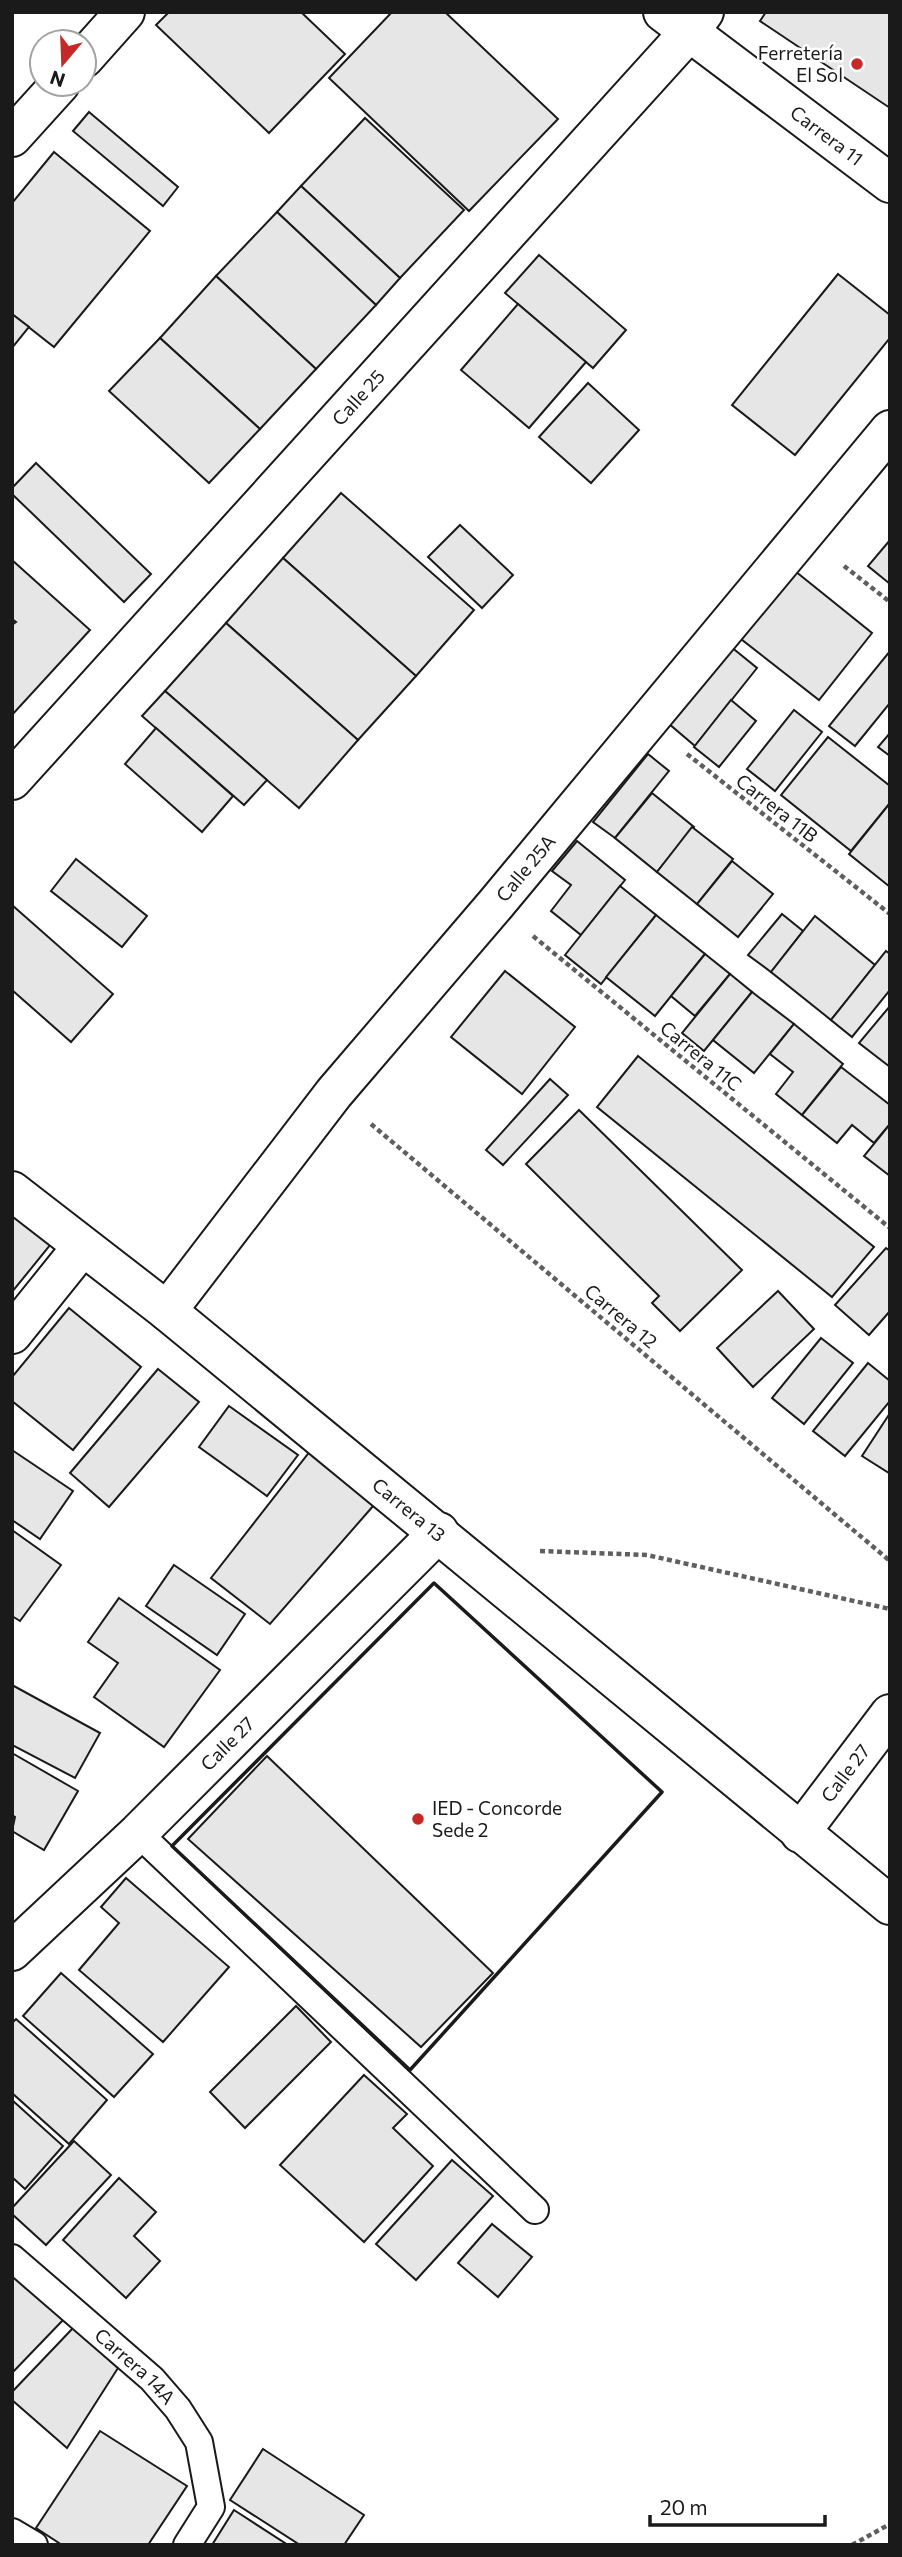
<svg xmlns="http://www.w3.org/2000/svg" width="902" height="2557" font-family="Commissioner,sans-serif">
<style>
.building{fill:#e6e6e6;stroke:#1a1a1a;stroke-width:2}
.lines{fill:none;stroke-linecap:round;stroke-linejoin:round}
.service-casing{stroke:#1a1a1a;stroke-width:30}
.minor-casing{stroke:#1a1a1a;stroke-width:42}
.path{stroke:#5f5f5f;stroke-width:4.5;stroke-dasharray:5 3.5;stroke-linecap:butt}
.service{stroke:#fff;stroke-width:26}
.minor{stroke:#fff;stroke-width:38}
.wall{stroke:#1a1a1a;stroke-width:3.5}
.poi-dot{fill:#c62828;stroke:#fff;stroke-width:2.5}
.labels{text-anchor:middle;stroke-width:5;stroke-linejoin:round;paint-order:stroke}
.poi-label{font-size:19px;fill:#1a1a1a;stroke:#fff;text-anchor:end}
.street-label{font-size:19px;fill:#1a1a1a;stroke:#fff}
</style>
<rect width="100%" height="100%" fill="#fff"/>
<g class="building">
<polygon points="169,12 301,12 345,54 269,133 156,25"/>
<polygon points="392,12 445,12 558,119 469,211 329,78"/>
<polygon points="766,12 890,12 890,108 760,21"/>
<polygon points="89,112 178,187 163,206 73,131"/>
<polygon points="365,118 464,210 400,278 301,186"/>
<polygon points="54,152 150,231 54,347 12,314 12,203"/>
<polygon points="301,186 400,278 376,305 277,212"/>
<polygon points="277,212 376,305 316,369 216,276"/>
<polygon points="539,255 626,330 593,368 505,293"/>
<polygon points="838,274 890,315 890,338 795,455 732,405"/>
<polygon points="216,276 316,369 260,429 160,338"/>
<polygon points="518,304 586,362 529,428 461,370"/>
<polygon points="12,314 29,327 12,348"/>
<polygon points="160,338 260,429 209,483 109,391"/>
<polygon points="588,383 639,430 591,483 539,437"/>
<polygon points="36,463 151,574 124,602 12,494 12,488"/>
<polygon points="341,493 474,610 416,676 283,558"/>
<polygon points="460,525 513,575 482,608 428,557"/>
<polygon points="890,540 890,584 868,566"/>
<polygon points="283,558 416,676 358,740 226,623"/>
<polygon points="12,560 90,630 12,715 12,625 16,622 12,619"/>
<polygon points="795,571 872,633 819,700 741,639"/>
<polygon points="226,623 358,740 299,808 165,691"/>
<polygon points="730,646 757,668 695,746 668,723"/>
<polygon points="890,651 890,703 855,746 829,726"/>
<polygon points="165,691 267,780 244,805 142,716"/>
<polygon points="731,700 756,721 719,767 694,747"/>
<polygon points="794,710 822,732 775,791 747,769"/>
<polygon points="156,728 233,796 202,832 125,764"/>
<polygon points="890,733 890,756 878,747"/>
<polygon points="828,737 890,786 890,803 851,851 781,795"/>
<polygon points="648,754 669,771 615,838 593,822"/>
<polygon points="652,793 694,827 657,872 615,838"/>
<polygon points="890,803 890,887 849,854"/>
<polygon points="692,827 733,859 697,904 657,872"/>
<polygon points="577,841 625,880 581,935 551,911 571,885 552,871"/>
<polygon points="76,859 147,916 122,947 51,891"/>
<polygon points="732,861 773,894 738,937 697,904"/>
<polygon points="620,886 656,915 601,984 565,955"/>
<polygon points="12,905 113,994 71,1042 12,990"/>
<polygon points="782,914 803,931 771,972 748,955"/>
<polygon points="656,915 705,954 655,1016 606,977"/>
<polygon points="815,916 875,965 831,1020 771,972"/>
<polygon points="886,951 890,954 890,990 852,1037 831,1020"/>
<polygon points="705,954 730,974 695,1016 671,996"/>
<polygon points="505,971 575,1027 522,1094 451,1037"/>
<polygon points="730,974 752,992 704,1051 682,1033"/>
<polygon points="752,992 794,1024 754,1073 713,1040"/>
<polygon points="890,1006 890,1067 859,1043"/>
<polygon points="794,1024 843,1064 802,1115 776,1094 793,1072 770,1054"/>
<polygon points="638,1056 874,1247 832,1297 597,1107"/>
<polygon points="841,1067 890,1105 890,1124 874,1143 852,1125 837,1143 802,1115"/>
<polygon points="550,1079 568,1095 503,1165 486,1150"/>
<polygon points="579,1110 742,1270 680,1331 652,1303 659,1296 526,1164"/>
<polygon points="890,1124 890,1176 864,1156"/>
<polygon points="12,1212 51,1244 12,1292"/>
<polygon points="886,1248 890,1251 890,1311 869,1335 835,1305"/>
<polygon points="778,1291 814,1329 753,1387 717,1348"/>
<polygon points="69,1308 141,1367 73,1450 12,1401 12,1377"/>
<polygon points="821,1338 853,1363 804,1424 772,1398"/>
<polygon points="868,1363 890,1381 890,1401 845,1456 813,1431"/>
<polygon points="158,1369 199,1402 109,1507 70,1473"/>
<polygon points="229,1406 298,1455 267,1496 199,1447"/>
<polygon points="890,1413 890,1471 889,1473 862,1456"/>
<polygon points="12,1450 73,1491 40,1539 12,1520"/>
<polygon points="311,1450 374,1505 270,1624 211,1578"/>
<polygon points="12,1530 61,1565 20,1621 12,1616"/>
<polygon points="174,1565 245,1614 217,1655 146,1606"/>
<polygon points="119,1598 220,1670 164,1747 94,1697 118,1663 88,1642"/>
<polygon points="12,1685 100,1733 75,1778 12,1745"/>
<polygon points="12,1753 78,1791 44,1850 12,1831 15,1817 12,1815"/>
<polygon points="267,1756 493,1973 421,2047 188,1839"/>
<polygon points="126,1878 229,1967 163,2042 79,1970 119,1923 101,1907"/>
<polygon points="61,1973 153,2054 114,2097 23,2016"/>
<polygon points="296,2006 331,2042 245,2128 210,2092"/>
<polygon points="16,2019 107,2100 69,2144 12,2093 12,2023"/>
<polygon points="364,2075 407,2114 393,2128 433,2166 364,2242 280,2165"/>
<polygon points="12,2100 63,2146 25,2189 12,2177"/>
<polygon points="74,2141 111,2175 46,2245 12,2214 12,2208"/>
<polygon points="452,2160 493,2196 416,2280 376,2244"/>
<polygon points="119,2178 156,2212 134,2236 160,2261 126,2298 63,2240"/>
<polygon points="492,2224 532,2257 498,2297 458,2263"/>
<polygon points="12,2275 64,2319 12,2373"/>
<polygon points="74,2327 118,2368 67,2448 12,2400 12,2392"/>
<polygon points="100,2431 187,2486 148,2545 62,2545 36,2528"/>
<polygon points="263,2449 364,2515 344,2545 300,2545 230,2500"/>
<polygon points="234,2510 288,2545 212,2545"/>
</g>
<g class="lines">
<defs>
<g id="service">
<polyline points="138,1833 535,2210"/>
<path id="s1" d="M12,2258L152,2379L178,2409L199,2442L211,2507L187,2545"/>
<polyline points="12,2532 34,2545"/>
</g>
<g id="minor">
<path id="s2" d="M663,12L890,183"/>
<polyline points="84,58 125,12"/>
<polyline points="12,137 60,84"/>
<path id="s3" d="M12,780L690,31L704,12"/>
<path id="s4" d="M12,1191L167,1311L890,1905"/>
<path id="s5" d="M167,1311L334,1093L495,905L890,430"/>
<polyline points="12,1334 82,1247"/>
<path id="s6" d="M800,1833L890,1714"/>
<path id="s7" d="M12,1951L138,1833L439,1532"/>
</g>
</defs>
<use href="#service" class="service-casing"/>
<use href="#minor" class="minor-casing"/>
<g class="path">
<polyline points="844,566 890,602"/>
<polyline points="687,754 890,914"/>
<polyline points="533,936 890,1228"/>
<polyline points="371,1124 890,1561"/>
<polyline points="540,1551 647,1555 890,1609"/>
<polyline points="852,2545 890,2524"/>
</g>
<use href="#service" class="service"/>
<use href="#minor" class="minor"/>
<polygon class="wall" points="434,1583 662,1792 410,2070 172,1846"/>
</g>
<g class="poi-dot">
<circle cx="857" cy="64" r="7"/>
<circle cx="418" cy="1819" r="7"/>
</g>
<g class="labels">
<g class="poi-label">
<text x="843" y="60">Ferretería<tspan x="843" dy="22">El Sol</tspan></text>
<text x="432" y="1815" text-anchor="start">IED - Concorde<tspan x="432" dy="22">Sede 2</tspan></text>
</g>
<g class="street-label">
<text dy="7" stroke="none"><textPath href="#s2" startOffset="205">Carrera 11</textPath></text>
<text dy="7" stroke="none"><textPath href="#s3" startOffset="516">Calle 25</textPath></text>
<text transform="translate(777 808) rotate(38)" y="7">Carrera 11B</text>
<text dy="7" stroke="none"><textPath href="#s5" startOffset="570">Calle 25A</textPath></text>
<text transform="translate(701 1056) rotate(39)" y="7">Carrera 11C</text>
<text transform="translate(621 1316) rotate(40)" y="7">Carrera 12</text>
<text dy="7" stroke="none"><textPath href="#s4" startOffset="509">Carrera 13</textPath></text>
<text dy="7" stroke="none"><textPath href="#s7" startOffset="299">Calle 27</textPath></text>
<text dy="7" stroke="none"><textPath href="#s6" startOffset="75">Calle 27</textPath></text>
<text dy="7" stroke="none"><textPath href="#s1" startOffset="164">Carrera 14A</textPath></text>
</g>
</g>
<rect width="902" height="2557" fill="none" stroke="#1a1a1a" stroke-width="28"/>
<g transform="translate(63 63) rotate(199)"><circle r="33" fill="#ffffff" stroke="#a3a3a3" stroke-width="2"/>
<path d="M0-5L12 26L0 18L-12 26Z" fill="#c62828"/>
<text y="-10" font-size="19" font-weight="bold" text-anchor="middle" fill="#1a1a1a">N</text>
</g>
<path d="M650 2515v10h175v-10" fill="none" stroke="#1a1a1a" stroke-width="3.5"/>
<text x="660" y="2515" font-size="21" fill="#1a1a1a" stroke="#ffffff" stroke-width="5" paint-order="stroke">20 m</text>
</svg>
